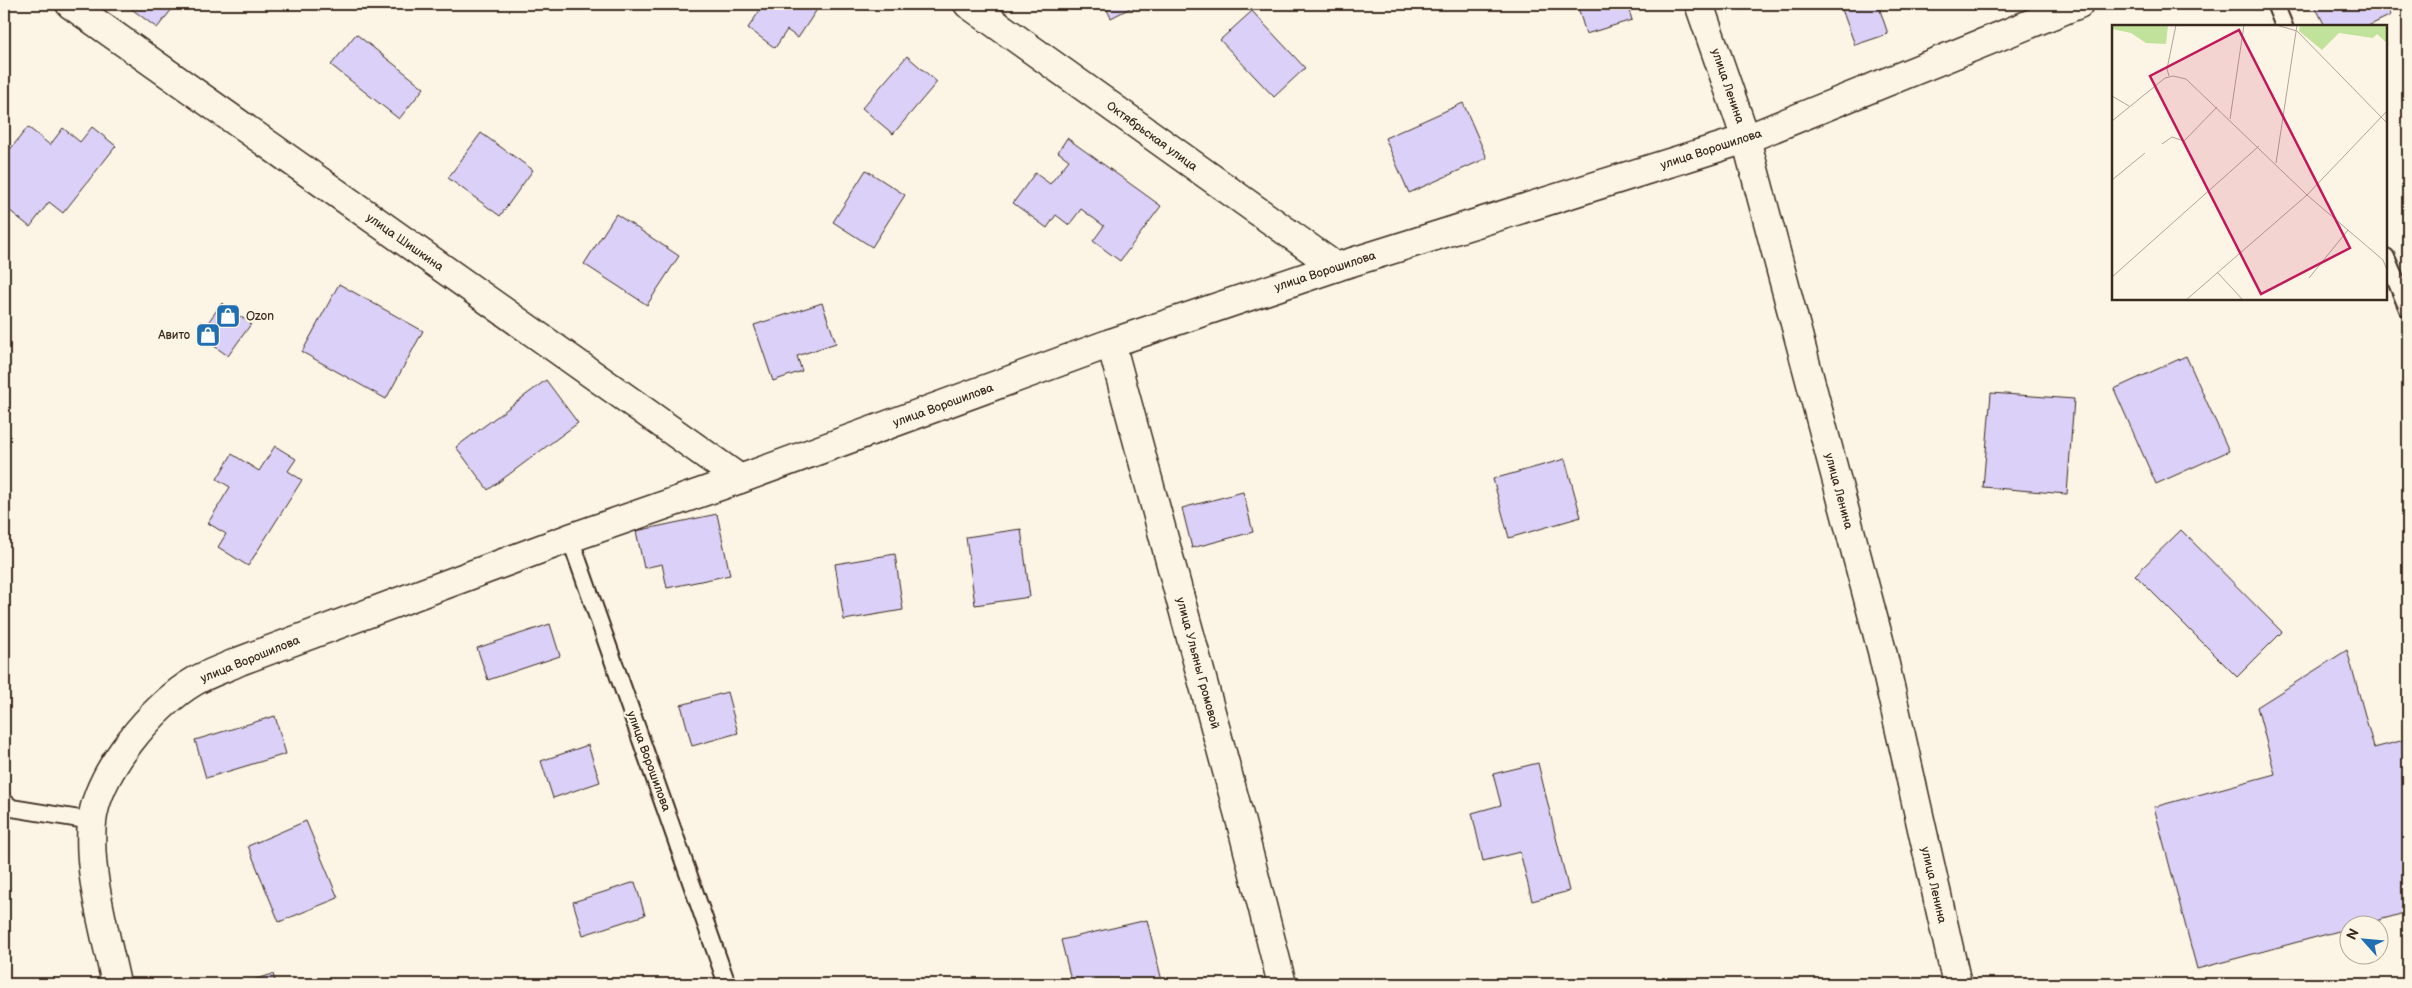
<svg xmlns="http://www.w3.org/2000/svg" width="2412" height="988" font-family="'Balsamiq Sans',sans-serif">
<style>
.building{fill:#dad0f8;stroke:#3b2a1e}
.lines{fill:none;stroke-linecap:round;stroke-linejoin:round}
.service-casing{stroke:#3b2a1e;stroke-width:20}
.minor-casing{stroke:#3b2a1e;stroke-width:31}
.service{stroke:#fcf5e5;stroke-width:16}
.minor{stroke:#fcf5e5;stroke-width:28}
.labels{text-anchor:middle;stroke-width:4.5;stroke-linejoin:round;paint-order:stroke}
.street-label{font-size:12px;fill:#3b2a1e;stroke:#fcf5e5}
.poi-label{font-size:12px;fill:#3b2a1e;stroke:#fcf5e5;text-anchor:start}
.inset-road{fill:none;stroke:#afa495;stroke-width:1}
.view{fill:#c2185b;fill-opacity:0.15;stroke:#c2185b;stroke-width:2.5}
.inset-edge{fill:none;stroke:#3b2a1e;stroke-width:2.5}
</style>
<rect width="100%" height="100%" fill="#fcf5e5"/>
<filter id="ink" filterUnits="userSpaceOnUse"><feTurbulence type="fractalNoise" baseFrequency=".02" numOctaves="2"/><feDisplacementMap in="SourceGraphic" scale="10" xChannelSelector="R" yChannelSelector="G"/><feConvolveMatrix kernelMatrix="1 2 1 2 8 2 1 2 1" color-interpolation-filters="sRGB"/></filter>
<g filter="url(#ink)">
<g class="building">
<polygon points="125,4 176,4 157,28"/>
<polygon points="751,4 818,4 820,5 798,38 787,30 775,48 748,28 760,10"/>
<polygon points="1104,4 1138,4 1111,18"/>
<polygon points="1577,4 1627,4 1632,20 1586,34"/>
<polygon points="1840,4 1878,4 1888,34 1855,45"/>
<polygon points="2314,4 2386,4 2391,15 2368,26 2325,26"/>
<polygon points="1252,11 1305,68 1274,97 1220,40"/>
<polygon points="356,34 424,88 399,119 331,65"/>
<polygon points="907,56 937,82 893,134 862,108"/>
<polygon points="1463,103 1487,158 1409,193 1385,138"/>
<polygon points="28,127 50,145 63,128 80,142 92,127 116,146 63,213 49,202 30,227 4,206 4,157"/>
<polygon points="481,133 533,170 500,216 448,178"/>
<polygon points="1067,138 1161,206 1120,261 1093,241 1104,226 1081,209 1069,225 1056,215 1047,228 1013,203 1035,173 1050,184 1069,160 1058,152"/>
<polygon points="866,170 905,195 872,247 833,222"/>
<polygon points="616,214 679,256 647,305 584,264"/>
<polygon points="339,284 423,331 386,399 302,352"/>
<polygon points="222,303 251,324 228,356 199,335"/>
<polygon points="822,303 836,343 797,356 802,371 773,381 754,325"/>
<polygon points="2186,356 2229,451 2156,484 2114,389"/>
<polygon points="546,380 578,423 488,490 456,447"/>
<polygon points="1991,393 2074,399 2067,494 1983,487"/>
<polygon points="275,446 296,459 288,471 302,480 248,566 218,547 226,534 208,523 230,487 217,479 232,454 259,471"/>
<polygon points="1565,459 1581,517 1509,538 1493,479"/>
<polygon points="1243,492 1253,532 1192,548 1182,508"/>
<polygon points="717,514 730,575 667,588 662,564 644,568 636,531"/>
<polygon points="1021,529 1030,597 975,605 966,537"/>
<polygon points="2181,530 2282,632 2237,677 2135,575"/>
<polygon points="895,554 903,610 844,620 835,564"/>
<polygon points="550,624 560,656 488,680 477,648"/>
<polygon points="2347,650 2374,748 2408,739 2408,912 2358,926 2350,926 2350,928 2197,969 2154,807 2275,774 2257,707"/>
<polygon points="727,692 738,733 692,746 681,705"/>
<polygon points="275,716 286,754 206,778 195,740"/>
<polygon points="588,745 600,782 553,798 541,761"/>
<polygon points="1538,763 1569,891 1532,901 1520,852 1483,861 1472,813 1501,805 1493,774"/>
<polygon points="306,821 338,898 279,922 248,846"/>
<polygon points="635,882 645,915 583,935 573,902"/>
<polygon points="1147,920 1162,981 1150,984 1072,984 1061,940"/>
<polygon points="273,974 276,984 255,984 253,980"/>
</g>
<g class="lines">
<defs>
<g id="service">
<polyline points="2275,4 2284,26"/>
<polyline points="2386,257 2408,309"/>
<polyline points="570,538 727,984"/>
<polyline points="4,802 12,808 92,821"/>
</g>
<g id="minor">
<polyline points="70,4 740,479"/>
<polyline points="968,4 1336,267"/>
<polyline points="1699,4 1746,139 1882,651 1957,984"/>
<polyline points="1111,343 1240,819 1282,984"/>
<path d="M116,984C106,934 87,874 92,822C97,773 153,705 195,681C209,673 225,668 240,661L570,538L740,479L1111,343L1336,267L1746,139L2079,4"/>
</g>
</defs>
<use href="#service" class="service-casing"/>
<use href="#minor" class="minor-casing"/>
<use href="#service" class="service"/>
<use href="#minor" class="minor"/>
</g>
</g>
<defs>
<symbol id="shop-square" viewBox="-11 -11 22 22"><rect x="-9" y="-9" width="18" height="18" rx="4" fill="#1f6fb2" stroke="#fcf5e5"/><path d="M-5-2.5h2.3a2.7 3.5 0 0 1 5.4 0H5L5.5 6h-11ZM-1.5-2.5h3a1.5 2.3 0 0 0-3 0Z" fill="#fff"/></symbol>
</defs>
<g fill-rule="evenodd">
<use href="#shop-square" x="214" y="302" width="28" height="28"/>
<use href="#shop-square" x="194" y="321" width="28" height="28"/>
</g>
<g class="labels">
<g class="street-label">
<text transform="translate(1728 86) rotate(71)" y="4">улица Ленина</text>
<text transform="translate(1152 136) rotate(36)" y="4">Октябрьская улица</text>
<text transform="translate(1711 149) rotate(-18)" y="4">улица Ворошилова</text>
<text transform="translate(405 242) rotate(35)" y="4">улица Шишкина</text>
<text transform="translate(1325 271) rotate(-18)" y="4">улица Ворошилова</text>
<text transform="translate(943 405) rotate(-20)" y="4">улица Ворошилова</text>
<text transform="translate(1839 491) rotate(75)" y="4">улица Ленина</text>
<text transform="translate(250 659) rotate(-22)" y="4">улица Ворошилова</text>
<text transform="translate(1198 663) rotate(75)" y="4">улица Ульяны Громовой</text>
<text transform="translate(649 761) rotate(70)" y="4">улица Ворошилова</text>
<text transform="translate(1934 885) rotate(77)" y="4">улица Ленина</text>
</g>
<g class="poi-label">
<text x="246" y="320">Ozon</text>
<text x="190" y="339" text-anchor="end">Авито</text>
</g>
</g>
<g transform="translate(2112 25)">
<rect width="275" height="275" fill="#fcf5e5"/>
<path d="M0,0H56L54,19L34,18L19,8L0,4Z" fill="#c1e29b"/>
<path d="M188,0H275V18L265,9L261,13L227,8L210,25L187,6Z" fill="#c1e29b"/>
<path class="inset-road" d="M164,0L185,6L275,98M57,51L55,44L64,0M0,71L17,81M118,94L132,0M0,96L53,53L61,51L74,54L195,170L271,235L275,245M50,119L60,112L72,116L105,82M164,138L185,0M0,155L33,128M105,247L131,275M0,252L147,121M197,253L236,205M74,275L195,170L275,86"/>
<path class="view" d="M127,5L238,223L149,269L38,51Z"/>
<rect width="275" height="275" class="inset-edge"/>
</g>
<rect width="2412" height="988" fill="none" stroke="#fcf5e5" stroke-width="20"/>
<rect x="10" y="10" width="2392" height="968" fill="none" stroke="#3b2a1e" stroke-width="2" filter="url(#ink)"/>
<g transform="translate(2364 940) rotate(297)"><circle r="24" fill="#fcf5e5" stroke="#afa495"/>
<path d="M0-4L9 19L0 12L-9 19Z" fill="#1f6fb2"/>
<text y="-8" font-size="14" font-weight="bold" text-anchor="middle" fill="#3b2a1e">N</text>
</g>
</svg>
